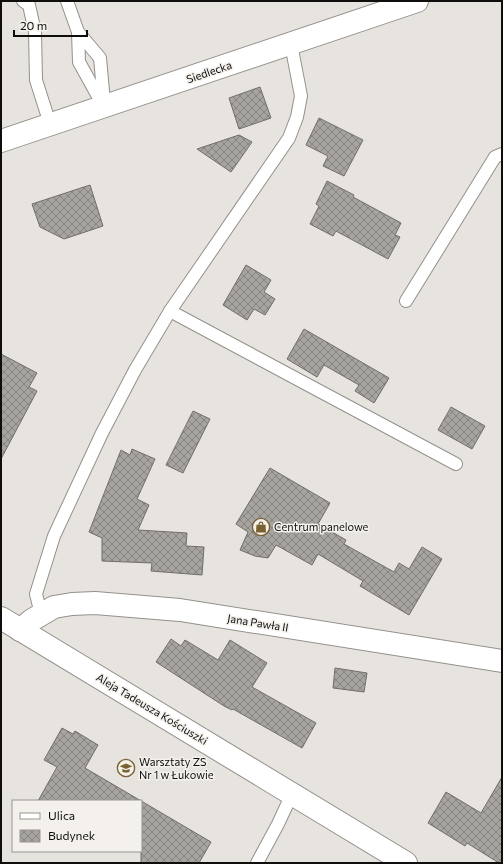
<svg xmlns="http://www.w3.org/2000/svg" width="503" height="864" font-family="Commissioner,sans-serif">
<style>
.building{fill:url(#building-cross-hatch);stroke:#716e6a}
.lines{fill:none;stroke-linecap:round;stroke-linejoin:round}
.service-casing{stroke:#94918c;stroke-width:14}
.tertiary-casing{stroke:#94918c;stroke-width:24}
.secondary-casing{stroke:#94918c;stroke-width:24}
.service{stroke:#fff;stroke-width:12}
.tertiary{stroke:#fff;stroke-width:22}
.secondary{stroke:#fff;stroke-width:22}
.labels{text-anchor:middle;stroke-width:3;stroke-linejoin:round;paint-order:stroke}
.street-label{font-size:11px;fill:#0f0e0d;stroke:#f4f1ec}
.poi-label{font-size:11px;fill:#0f0e0d;stroke:#f4f1ec;text-anchor:start}
</style>
<defs>
<pattern id="building-cross-hatch" width="8" height="8" patternUnits="userSpaceOnUse"><rect width="8" height="8" fill="#a7a4a0"/><path d="M0 0l8 8M0 8l8-8" fill="none" stroke="#868481"/></pattern>
</defs>
<rect width="100%" height="100%" fill="#e7e4df"/>
<g class="building">
<polygon points="260,87 271,118 239,129 229,98"/>
<polygon points="319,118 363,140 344,176 323,166 328,156 306,145"/>
<polygon points="239,135 252,142 231,172 197,149"/>
<polygon points="327,181 354,195 353,197 401,223 395,235 400,237 388,259 336,231 333,236 310,224 319,206 316,204"/>
<polygon points="90,185 103,226 64,239 40,227 32,204"/>
<polygon points="246,265 271,280 264,292 275,299 265,315 254,309 247,320 223,305"/>
<polygon points="304,329 389,378 374,403 355,391 359,385 324,365 317,377 287,359"/>
<polygon points="1,354 37,373 29,387 37,391 1,459"/>
<polygon points="451,407 485,426 472,449 438,430"/>
<polygon points="193,411 210,419 183,473 166,465"/>
<polygon points="132,449 155,459 137,499 149,505 138,530 187,533 186,546 204,547 202,575 151,571 152,563 102,561 102,538 89,532 121,450 130,455"/>
<polygon points="270,468 330,503 318,524 346,540 344,544 394,572 399,563 409,569 422,547 442,559 409,615 360,586 363,581 318,554 312,565 276,545 268,558 255,556 240,550 248,532 236,524"/>
<polygon points="171,639 181,646 185,640 218,660 230,640 267,663 252,687 316,723 302,748 233,709 232,710 224,706 156,662"/>
<polygon points="335,668 367,673 364,692 333,688"/>
<polygon points="62,728 73,734 75,731 98,745 85,768 211,842 199,863 141,863 141,801 38,801 57,767 44,760"/>
<polygon points="502,777 502,863 499,863 467,843 465,846 428,823 446,792 481,813"/>
</g>
<g class="lines">
<defs>
<g id="service">
<polyline points="23,1 29,5 35,32 36,80 50,124"/>
<polyline points="67,1 78,32 79,62 104,107"/>
<polyline points="78,32 100,58 104,102"/>
<polyline points="406,301 495,157 502,154"/>
<polyline points="170,311 456,464"/>
<polyline points="41,614 36,594 54,536 102,433 135,370 170,311 289,138 297,117 301,96 291,44"/>
<polyline points="257,863 278,824 292,794"/>
</g>
<g id="tertiary">
<polyline points="1,618 406,863"/>
<polyline points="20,630 32,620 54,607 72,604 95,603 180,610 502,661"/>
</g>
<polyline id="secondary" points="1,141 417,1"/>
</defs>
<use href="#service" class="service-casing"/>
<use href="#tertiary" class="tertiary-casing"/>
<use href="#secondary" class="secondary-casing"/>
<use href="#service" class="service"/>
<use href="#tertiary" class="tertiary"/>
<use href="#secondary" class="secondary"/>
</g>
<defs>
<symbol id="shop-ring" viewBox="-11 -11 22 22"><circle r="9.5" fill="#f4f1ec" stroke="#796131" stroke-width="1.5"/><path d="M-5-2.5h2.3a2.7 3.5 0 0 1 5.4 0H5L5.5 6h-11ZM-1.5-2.5h3a1.5 2.3 0 0 0-3 0Z" fill="#796131"/></symbol>
<symbol id="school-ring" viewBox="-11 -11 22 22"><circle r="9.5" fill="#f4f1ec" stroke="#796131" stroke-width="1.5"/><path d="M0-5L7-2L0 1L-7-2ZM-4 1L0 2.5L4 1V4Q0 6-4 4Z" fill="#796131"/></symbol>
</defs>
<g fill-rule="evenodd">
<use href="#shop-ring" x="251" y="517" width="20" height="20"/>
<use href="#school-ring" x="116" y="758" width="20" height="20"/>
</g>
<g class="labels">
<g class="street-label">
<text transform="translate(209 72) rotate(-19)" y="4">Siedlecka</text>
<text transform="translate(258 623) rotate(9)" y="4">Jana Pawła II</text>
<text transform="translate(152 709) rotate(31)" y="4">Aleja Tadeusza Kościuszki</text>
</g>
<g class="poi-label">
<text x="274" y="531">Centrum panelowe</text>
<text x="139" y="766">Warsztaty ZS<tspan x="139" dy="13">Nr 1 w Łukowie</tspan></text>
</g>
</g>
<rect width="503" height="864" fill="none" stroke="#0f0e0d" stroke-width="4"/>
<rect x="12" y="800" width="130" height="52" fill="#f4f1ec" stroke="#989693"/>
<rect x="20" y="813" width="20" height="6" fill="#ffffff" stroke="#989693"/>
<text x="48" y="820" font-size="12" fill="#0f0e0d">Ulica</text>
<rect x="20" y="830" width="20" height="12" fill="url(#building-cross-hatch)" stroke="#989693"/>
<text x="48" y="840" font-size="12" fill="#0f0e0d">Budynek</text>
<path d="M14 30v6h73v-6" fill="none" stroke="#0f0e0d" stroke-width="2"/>
<text x="20" y="30" font-size="12" fill="#0f0e0d" stroke="#f4f1ec" stroke-width="3" paint-order="stroke">20 m</text>
</svg>
